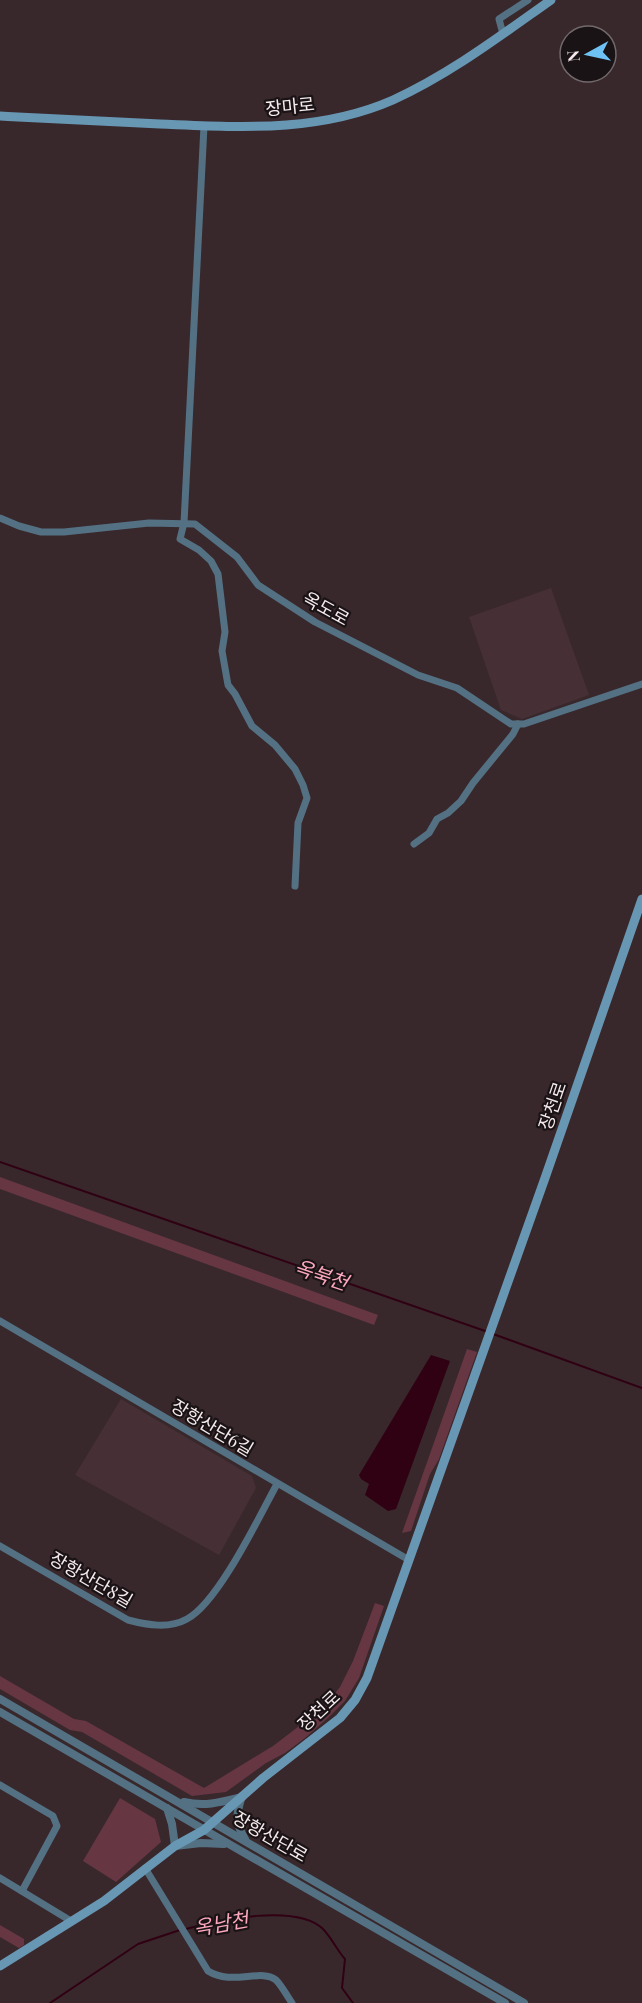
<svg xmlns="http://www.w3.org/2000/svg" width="642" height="2003" font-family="'Playfair Display','Noto Sans KR',serif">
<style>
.built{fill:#462f35}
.green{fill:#663643}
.water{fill:#300113}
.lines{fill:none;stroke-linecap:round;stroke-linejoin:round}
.stream{stroke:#300113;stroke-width:2}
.minor{stroke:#547183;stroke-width:7}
.tertiary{stroke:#547183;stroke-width:8}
.secondary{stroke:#6897b4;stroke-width:9}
.labels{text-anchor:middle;stroke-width:4.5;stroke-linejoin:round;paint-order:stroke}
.street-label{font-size:18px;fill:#f5eaec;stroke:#1a1315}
.water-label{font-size:20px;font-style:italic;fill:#fca7bd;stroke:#1a1315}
</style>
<rect width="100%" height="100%" fill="#38282c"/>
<g class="built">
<polygon points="551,588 589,695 522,719 501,710 469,617"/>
<polygon points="121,1399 252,1476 256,1488 219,1555 75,1475"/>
</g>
<g class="green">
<polygon points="0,1177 378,1315 374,1325 0,1189"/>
<polygon points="467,1349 477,1352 439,1459 430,1474 411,1531 402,1533"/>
<polygon points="375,1603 384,1606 359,1678 345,1701 329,1717 305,1738 285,1753 266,1763 226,1792 192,1796 82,1732 70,1730 0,1689 0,1676 74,1719 86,1721 204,1788 273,1746 324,1707 340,1687 353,1661"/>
<polygon points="120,1798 155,1819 161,1842 116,1882 83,1861"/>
<polygon points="0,1925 24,1939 24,1945 19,1948 0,1937"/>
</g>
<polygon class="water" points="431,1355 450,1361 396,1509 388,1511 365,1495 369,1484 361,1479 359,1475"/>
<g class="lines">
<g class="stream">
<polyline points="0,1162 488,1332"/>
<polyline points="493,1334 642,1388"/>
<path d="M186,1929C217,1920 297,1903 323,1929C331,1937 337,1950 345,1959L342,1988L353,2003"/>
<polyline points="50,2003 138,1944 180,1930"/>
</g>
<g class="minor">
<polyline points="503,34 499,19 528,0"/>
<polyline points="204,126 184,523 180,539 199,550 211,561 218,574 225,632 222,651 228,685 235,694 252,726 275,745 295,769 303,785 307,798 298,823 295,886"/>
<polyline points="0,518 19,526 41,532 64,532 149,523 195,524 237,557 258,585 315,622 418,675 457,688 511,724 524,724 642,684"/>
<polyline points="414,844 429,833 437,819 448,813 461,801 473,783 513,734 518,724"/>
<polyline points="0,1321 409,1560"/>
<path d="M0,1546L128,1620C147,1625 169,1629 187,1619C218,1603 259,1517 277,1484"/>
<polyline points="0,1785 53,1816 57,1826 22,1891"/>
<path d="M145,1868L208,1971C232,1986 261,1968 276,1980C282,1986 287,1996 292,2003"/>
<polyline points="0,1878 71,1921"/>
</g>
<g class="tertiary">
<polyline points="0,1699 524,2003"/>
<polyline points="0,1712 505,2003"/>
<path d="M242,1796C236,1814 235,1823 245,1839"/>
<path d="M184,1802C205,1807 222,1802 242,1797"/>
<polyline points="167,1808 172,1824 175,1846 201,1843 224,1844"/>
</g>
<g class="secondary">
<path d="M0,116C53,119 106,121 160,124C239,127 318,133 393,100C450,74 500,36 551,0"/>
<polyline points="0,1966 104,1901 175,1846 204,1830 263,1778 340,1718 355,1700 367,1678 545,1178 642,899"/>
</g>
</g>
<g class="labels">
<g class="street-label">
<text transform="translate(290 107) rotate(-6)" y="6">장마로</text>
<text transform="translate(326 609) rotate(29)" y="6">옥도로</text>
<text transform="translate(553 1106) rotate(-71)" y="6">장천로</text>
<text transform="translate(212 1428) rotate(31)" y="6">장항산단6길</text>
<text transform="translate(91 1580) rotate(30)" y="6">장항산단8길</text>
<text transform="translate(319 1711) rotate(-43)" y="6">장천로</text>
<text transform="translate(270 1837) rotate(30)" y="6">장항산단로</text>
</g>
<g class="water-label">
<text transform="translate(321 1275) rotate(19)" y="7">옥북천</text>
<text transform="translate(221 1924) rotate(-10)" y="7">옥남천</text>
</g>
</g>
<g transform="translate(588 54) rotate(262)"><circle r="28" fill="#1a1315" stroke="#72696b" stroke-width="1.5"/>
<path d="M0-4.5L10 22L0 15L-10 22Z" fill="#6ec2f3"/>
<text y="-9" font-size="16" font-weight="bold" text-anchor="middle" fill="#f5eaec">N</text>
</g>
</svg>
